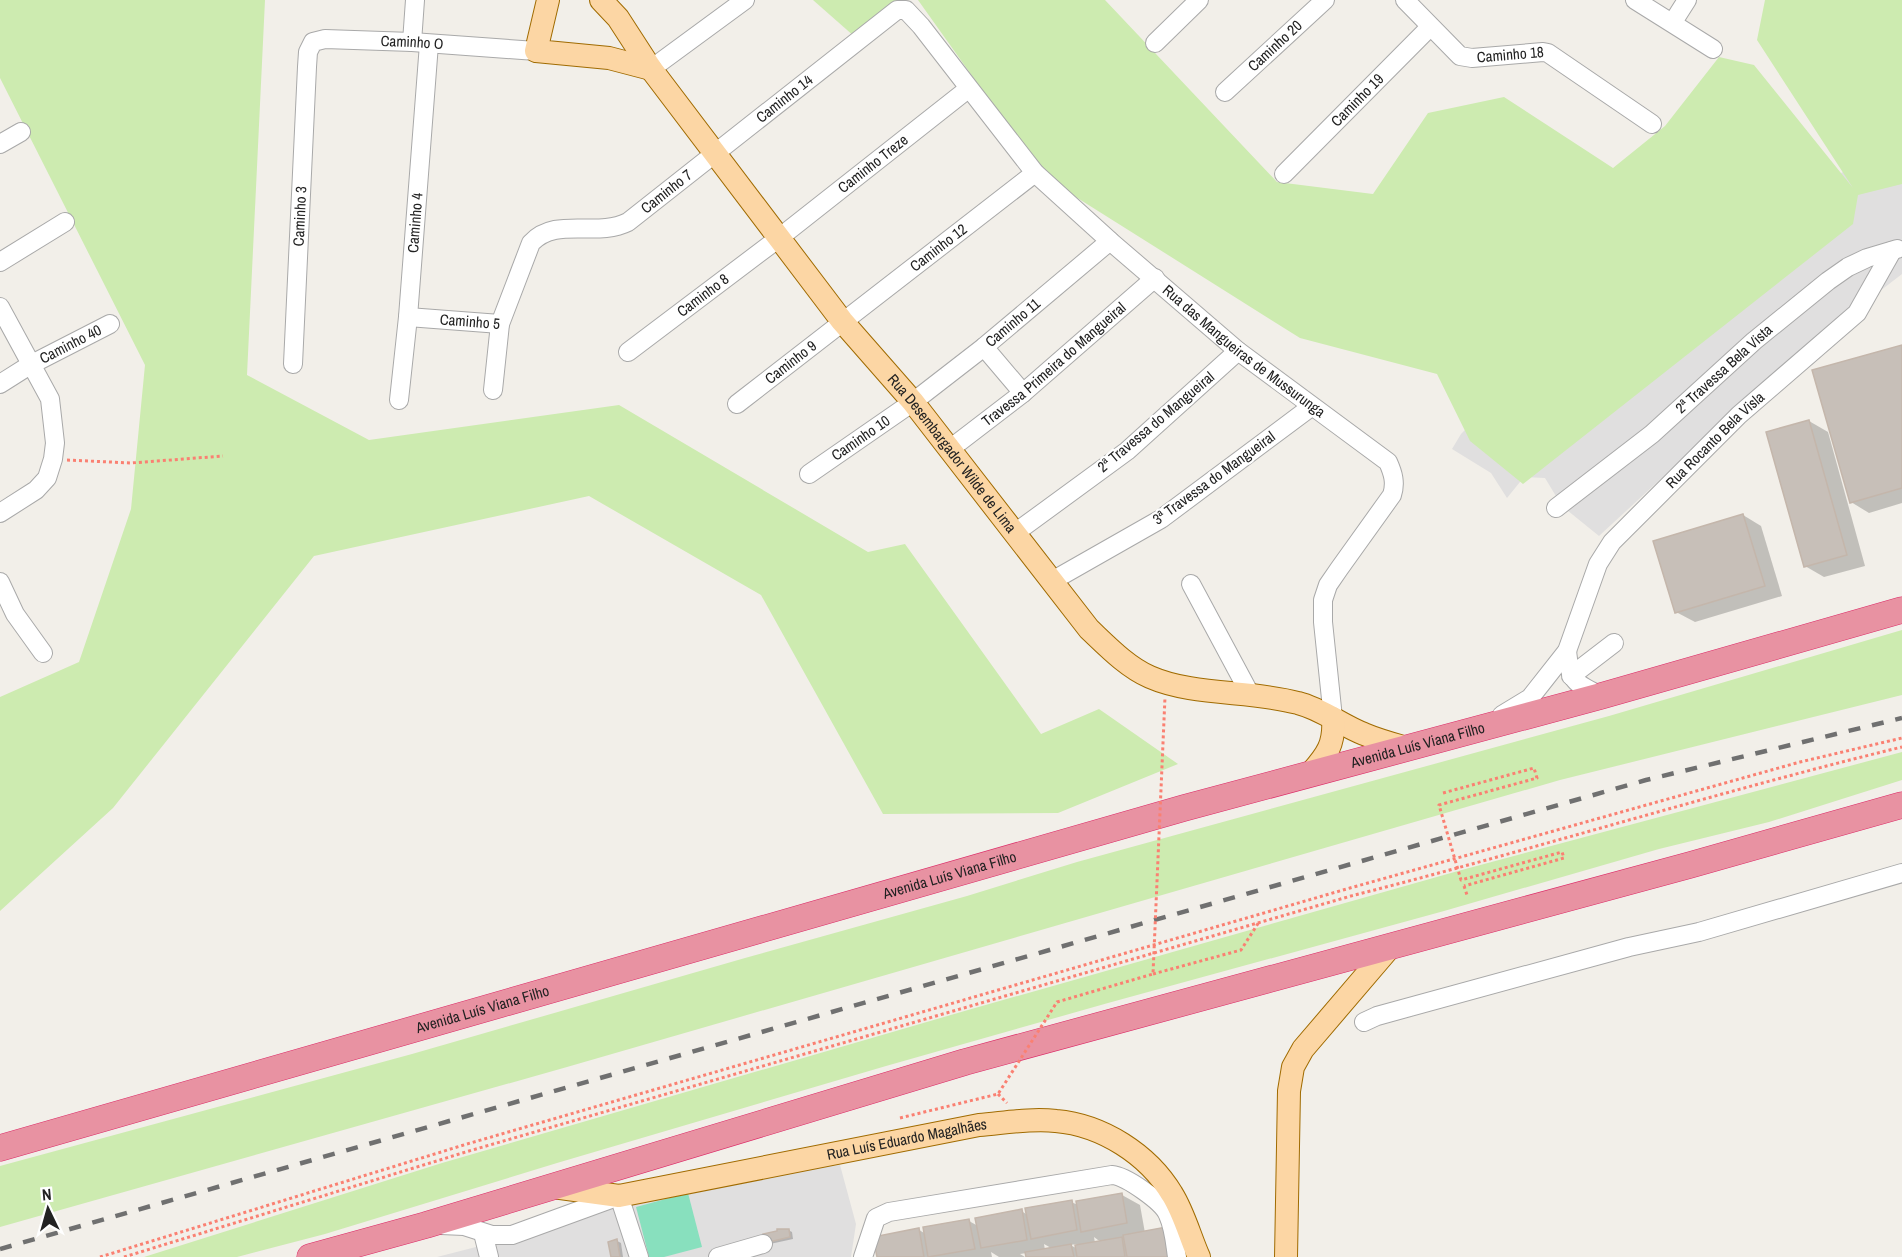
<svg xmlns="http://www.w3.org/2000/svg" width="1902" height="1257" font-family="'Archivo Narrow',sans-serif">
<style>
.residential{fill:#e0dfdf}
.grass{fill:#cdebb0}
.pitch{fill:#88e0be}
.shadow{fill:#0003;fill-rule:evenodd}
.building{fill:#c7bfb8;stroke:#c4b6ab;stroke-width:1.5}
.lines{fill:none;stroke-linecap:round;stroke-linejoin:round}
.minor-casing{stroke:#a9a9a9;stroke-width:20}
.major-casing{stroke:#a06b00;stroke-width:24}
.highway-casing{stroke:#dc2a67;stroke-width:27}
.path{stroke:#fa8072;stroke-width:3;stroke-dasharray:3 3;stroke-linecap:butt}
.minor{stroke:#fff;stroke-width:18}
.major{stroke:#fcd6a4;stroke-width:22}
.highway{stroke:#e892a2;stroke-width:26}
.rail{stroke:#707070;stroke-width:4.5;stroke-dasharray:12 12;stroke-linecap:butt}
.path-bridge{stroke:#fa8072;stroke-width:3;stroke-dasharray:3 3;stroke-linecap:butt}
.labels{text-anchor:middle;stroke-width:4.5;stroke-linejoin:round;paint-order:stroke}
.street-label{font-size:15px;fill:#222;stroke:#fff}
</style>
<rect width="100%" height="100%" fill="#f2efe9"/>
<g class="residential">
<polygon points="1902,140 1902,274 1784,365 1599,536 1562,506 1545,478 1524,477 1507,498 1491,473 1452,449 1461,434 1577,316"/>
<polygon points="840,1165 856,1224 851,1257 437,1257 534,1232 638,1199 792,1171"/>
</g>
<g class="grass">
<polygon points="0,0 265,0 247,375 369,440 619,405 868,552 905,544 1041,734 1099,709 1178,764 1058,813 883,814 761,595 589,496 314,556 113,808 0,911 0,697 79,662 131,509 145,365 0,78"/>
<polygon points="813,0 902,0 855,37"/>
<polygon points="918,0 1105,0 1277,182 1373,194 1428,113 1504,97 1613,168 1665,126 1719,57 1754,65 1853,188 1757,40 1765,0 1902,0 1902,184 1858,195 1853,224 1523,484 1470,441 1437,374 1300,338 1044,177"/>
<polygon points="1902,630 1902,695 1560,780 567,1067 0,1227 0,1166 412,1054 745,958 967,896 1077,862 1609,716"/>
<polygon points="1902,752 1902,780 1769,822 1659,849 1444,911 1108,1003 886,1066 557,1163 325,1234 237,1257 144,1257 442,1163 968,1010 1458,871"/>
</g>
<polygon class="pitch" points="688,1193 702,1247 664,1257 649,1257 636,1207"/>
<g class="shadow">
<polygon points="1902,346 1902,503 1869,513 1851,502"/>
<polygon points="1809,421 1828,432 1865,566 1824,577 1805,566"/>
<polygon points="1743,515 1761,526 1782,596 1695,622 1676,612"/>
<path d="M1122,1195L1140,1205L1145,1233L1184,1239L1187,1257H1028L1027,1253L1020,1254L1025,1257H999L991,1252L992,1257H878L919,1230L926,1234L969,1221L978,1226L1021,1211L1028,1215L1071,1202L1078,1205ZM1094,1237L1098,1240L1102,1242L1095,1243ZM1044,1244L1051,1248L1045,1250ZM1077,1244L1078,1249L1070,1245Z"/>
<polygon points="788,1230 792,1232 793,1239 770,1244 766,1242"/>
<polygon points="617,1241 621,1243 623,1257 612,1257"/>
</g>
<g class="building">
<polygon points="1902,345 1902,488 1850,503 1812,370"/>
<polygon points="1809,420 1847,555 1804,567 1766,432"/>
<polygon points="1743,514 1765,586 1675,613 1653,541"/>
<polygon points="1122,1193 1127,1223 1081,1232 1076,1201"/>
<polygon points="1072,1200 1077,1230 1031,1239 1025,1208"/>
<polygon points="1022,1209 1027,1240 981,1248 975,1218"/>
<polygon points="969,1219 975,1249 928,1257 923,1227"/>
<polygon points="1166,1227 1172,1257 1127,1257 1123,1235"/>
<polygon points="919,1228 924,1257 877,1257 873,1237"/>
<polygon points="777,1229 789,1229 790,1237 765,1243 763,1234 777,1231"/>
<polygon points="1122,1237 1125,1257 1077,1257 1075,1245"/>
<polygon points="617,1239 620,1257 611,1257 608,1242"/>
<polygon points="1071,1244 1074,1257 1026,1257 1025,1252"/>
</g>
<g class="lines">
<defs>
<g id="minor">
<path id="s1" d="M1405,0L1460,56L1472,58L1543,52L1548,53L1652,124"/>
<polyline points="1635,0 1713,49"/>
<polyline points="1673,22 1687,0"/>
<polyline points="412,42 415,0"/>
<polyline points="1155,43 1199,0"/>
<polyline points="651,69 745,0"/>
<path id="s2" d="M1225,92L1325,0"/>
<polyline points="0,144 21,132"/>
<path id="s3" d="M1284,174L1430,27"/>
<polyline points="0,262 65,222"/>
<polyline points="0,307 50,399 55,443 53,459 47,478 36,490 0,513"/>
<path id="s4" d="M408,317L500,324"/>
<polyline points="984,347 1023,393"/>
<path id="s5" d="M628,352L779,238L968,89"/>
<path id="s6" d="M293,364L307,67L308,52L313,42L325,39L412,42L536,51"/>
<path id="s7" d="M0,384L30,365L110,324"/>
<path id="s8" d="M493,390L500,324L531,243C556,216 596,238 628,222L897,10H906L921,26L1035,173L1110,241L1238,351L1388,462C1393,473 1396,483 1392,495L1339,569L1328,585L1323,600V622L1333,718"/>
<path id="s9" d="M399,400L408,317L429,44"/>
<path id="s10" d="M737,404L1035,173"/>
<path id="s11" d="M950,449L1023,393L1155,278"/>
<path id="s12" d="M809,474L913,402L984,347L1110,241"/>
<polyline points="1556,508 1652,434 1754,341 1828,281 1848,267 1867,258 1897,249"/>
<polyline points="1015,533 1127,451 1238,351"/>
<polyline points="1052,581 1161,519 1311,407"/>
<polyline points="0,582 15,614 43,653"/>
<polyline points="1191,584 1250,694"/>
<path d="M1567,651C1570,681 1574,683 1601,696"/>
<polyline points="1571,676 1614,643"/>
<path id="s13" d="M1502,715L1530,698L1567,651L1598,564L1612,542L1739,415L1857,313L1892,251"/>
<polyline points="1364,1022 1377,1016 1629,947 1699,932 1902,873"/>
<polyline points="441,1225 464,1226 492,1235 512,1235 619,1196 639,1257"/>
<polyline points="483,1233 489,1257"/>
<polyline points="718,1257 763,1244"/>
<path d="M863,1257L876,1218L889,1212L1112,1175C1126,1176 1163,1202 1168,1215C1174,1228 1175,1243 1177,1257"/>
</g>
<g id="major">
<polyline points="548,0 536,51 609,58 651,69"/>
<path id="s14" d="M601,0L618,18L651,69L842,321L913,402L1089,629C1107,646 1127,667 1150,677C1193,696 1251,690 1298,703C1322,709 1341,725 1364,734C1378,740 1393,744 1407,748"/>
<path d="M1310,774C1327,755 1335,744 1333,718"/>
<path id="s15" d="M553,1187L619,1196L979,1125C1004,1123 1031,1118 1056,1121C1102,1125 1148,1154 1172,1194C1184,1213 1190,1237 1199,1257"/>
<polyline points="1286,1257 1289,1091 1293,1067 1303,1049 1391,946"/>
</g>
<g id="highway">
<path id="s16" d="M0,1148L1184,808L1601,696L1902,610"/>
<polyline points="310,1257 426,1225 965,1062 1690,865 1902,805"/>
</g>
</defs>
<use href="#minor" class="minor-casing"/>
<use href="#major" class="major-casing"/>
<use href="#highway" class="highway-casing"/>
<g class="path">
<polyline points="67,460 131,463 223,456"/>
<polyline points="1464,886 1467,895"/>
<polyline points="1153,974 1241,950 1259,922"/>
<polyline points="998,1094 1007,1103"/>
<polyline points="100,1257 467,1144 1350,888 1800,762 1902,738"/>
<path d="M124,1257L469,1151L1351,896C1536,849 1717,792 1902,747"/>
</g>
<use href="#minor" class="minor"/>
<use href="#major" class="major"/>
<use href="#highway" class="highway"/>
<polyline class="rail" points="0,1249 1646,780 1902,718"/>
<g class="path-bridge">
<polyline points="1443,793 1534,768 1537,778 1439,805 1461,880 1562,852 1564,858 1464,886"/>
<polyline points="900,1118 998,1094 1057,1002 1153,974 1165,697"/>
</g>
</g>
<g class="labels">
<g class="street-label">
<text dy="5" stroke="none"><textPath href="#s6" startOffset="423">Caminho O</textPath></text>
<text dy="5" stroke="none"><textPath href="#s2" startOffset="68">Caminho 20</textPath></text>
<text dy="5" stroke="none"><textPath href="#s1" startOffset="129">Caminho 18</textPath></text>
<text dy="5" stroke="none"><textPath href="#s8" startOffset="454">Caminho 14</textPath></text>
<text dy="5" stroke="none"><textPath href="#s3" startOffset="104">Caminho 19</textPath></text>
<text dy="5" stroke="none"><textPath href="#s5" startOffset="309">Caminho Treze</textPath></text>
<text dy="5" stroke="none"><textPath href="#s8" startOffset="304">Caminho 7</textPath></text>
<text dy="5" stroke="none"><textPath href="#s6" startOffset="148">Caminho 3</textPath></text>
<text dy="5" stroke="none"><textPath href="#s9" startOffset="178">Caminho 4</textPath></text>
<text dy="5" stroke="none"><textPath href="#s10" startOffset="255">Caminho 12</textPath></text>
<text dy="5" stroke="none"><textPath href="#s5" startOffset="94">Caminho 8</textPath></text>
<text dy="5" stroke="none"><textPath href="#s12" startOffset="254">Caminho 11</textPath></text>
<text dy="5" stroke="none"><textPath href="#s4" startOffset="62">Caminho 5</textPath></text>
<text dy="5" stroke="none"><textPath href="#s7" startOffset="81">Caminho 40</textPath></text>
<text dy="5" stroke="none"><textPath href="#s8" startOffset="1089">Rua das Mangueiras de Mussurunga</textPath></text>
<text dy="5" stroke="none"><textPath href="#s10" startOffset="68">Caminho 9</textPath></text>
<text dy="5" stroke="none"><textPath href="#s11" startOffset="134">Travessa Primeira do Mangueiral</textPath></text>
<text transform="translate(1724 369) rotate(-42)" y="5">2ª Travessa Bela Vista</text>
<text transform="translate(1156 422) rotate(-40)" y="5">2ª Travessa do Mangueiral</text>
<text dy="5" stroke="none"><textPath href="#s12" startOffset="63">Caminho 10</textPath></text>
<text dy="5" stroke="none"><textPath href="#s13" startOffset="356">Rua Rocanto Bela Visla</textPath></text>
<text dy="5" stroke="none"><textPath href="#s14" startOffset="574">Rua Desembargador Wilde de Lima</textPath></text>
<text transform="translate(1214 478) rotate(-36)" y="5">3ª Travessa do Mangueiral</text>
<text dy="5" stroke="none"><textPath href="#s16" startOffset="1474">Avenida Luís Viana Filho</textPath></text>
<text dy="5" stroke="none"><textPath href="#s16" startOffset="988">Avenida Luís Viana Filho</textPath></text>
<text dy="5" stroke="none"><textPath href="#s16" startOffset="502">Avenida Luís Viana Filho</textPath></text>
<text dy="5" stroke="none"><textPath href="#s15" startOffset="360">Rua Luís Eduardo Magalhães</textPath></text>
</g>
</g>
<g transform="translate(48 1209) rotate(355)" stroke="#ffffff" stroke-width="4.5" paint-order="stroke">
<path d="M0-4.5L10 22L0 15L-10 22Z" fill="#222222"/>
<text y="-9" font-size="16" font-weight="bold" text-anchor="middle" fill="#222222">N</text>
</g>
</svg>
